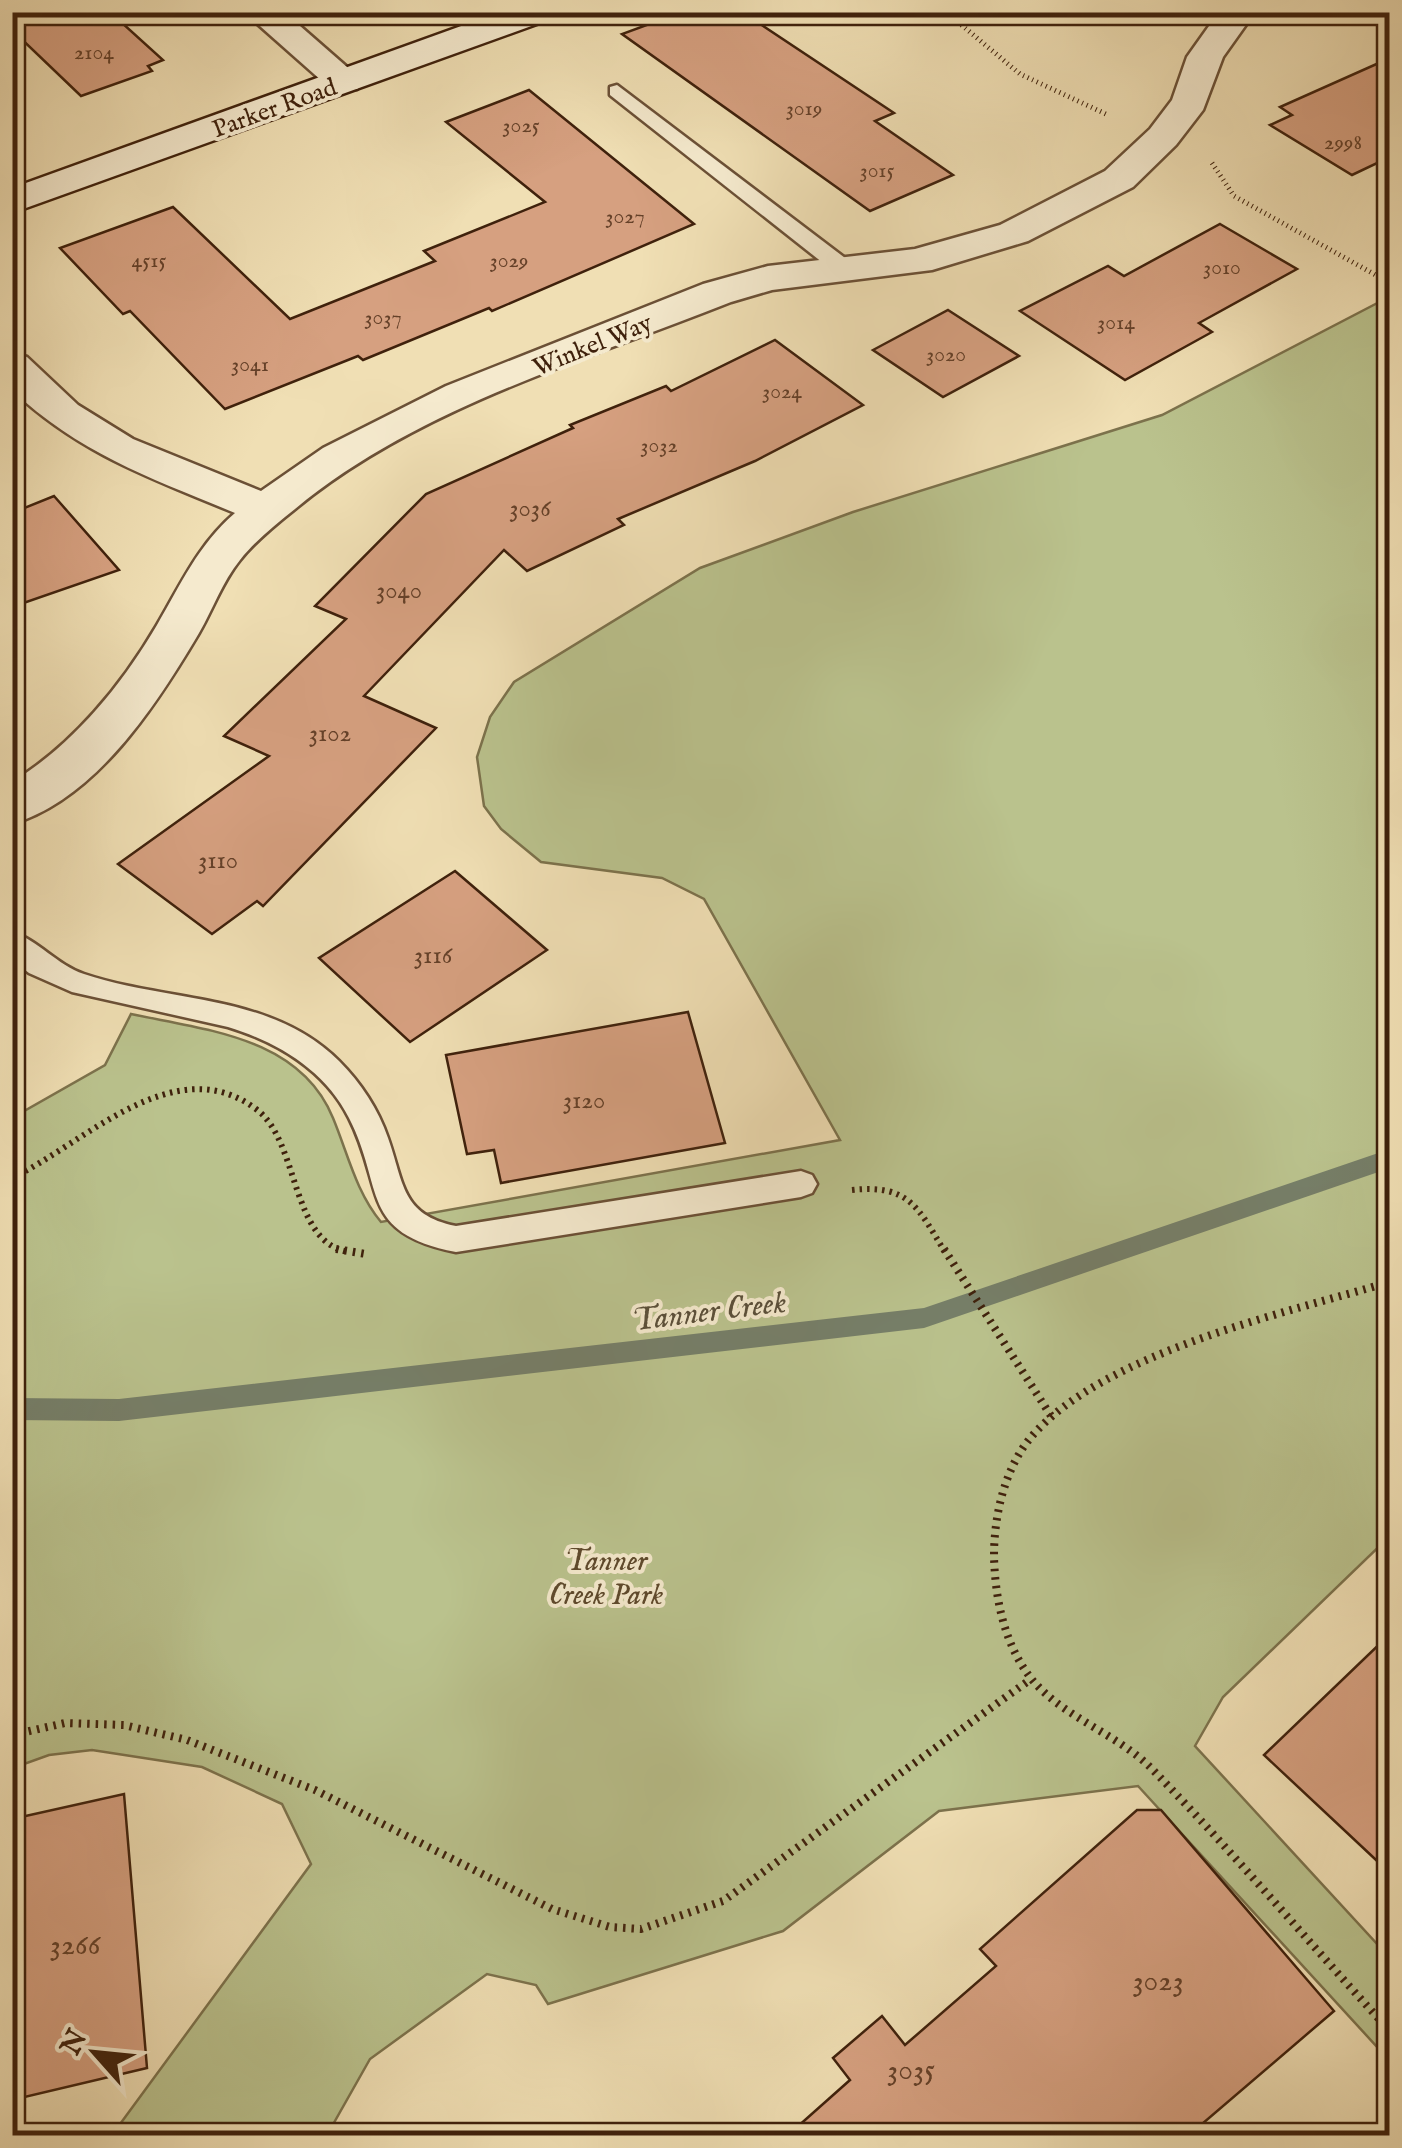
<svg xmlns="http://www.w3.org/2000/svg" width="1402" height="2148" font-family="'IM FELL English',serif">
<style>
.green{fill:#bac28d;stroke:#7c724c;stroke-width:2.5}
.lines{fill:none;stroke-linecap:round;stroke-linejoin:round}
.stream{fill:#767f69;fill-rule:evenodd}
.building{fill:#d6a080;stroke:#3f210c;stroke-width:2.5}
.lane-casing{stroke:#6b5036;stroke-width:5}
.street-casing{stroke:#6b5036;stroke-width:5}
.secondary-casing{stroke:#3f210c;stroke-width:5}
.path-far2{stroke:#3f210c;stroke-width:5;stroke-dasharray:1 4;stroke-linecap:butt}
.path-far1{stroke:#3f210c;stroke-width:6;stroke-dasharray:2.5 5;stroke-linecap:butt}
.path{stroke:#3f210c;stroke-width:8;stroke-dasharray:2.5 6;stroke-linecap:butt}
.lane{fill:#f5eace;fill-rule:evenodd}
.street{fill:#f5eace;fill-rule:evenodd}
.secondary{fill:#f5eace;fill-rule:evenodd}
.labels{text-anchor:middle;stroke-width:8;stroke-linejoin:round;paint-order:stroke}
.far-number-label{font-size:22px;fill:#654129}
.far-street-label{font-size:25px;fill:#3f210c;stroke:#f5eace}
.number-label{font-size:25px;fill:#654129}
.park-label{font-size:30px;font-style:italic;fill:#5e492c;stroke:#f5eace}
.near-number-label{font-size:30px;fill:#654129}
.water-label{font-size:32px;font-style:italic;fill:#5b503a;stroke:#f5eace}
</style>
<rect width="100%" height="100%" fill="#f0dfb4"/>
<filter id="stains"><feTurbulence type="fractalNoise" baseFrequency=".002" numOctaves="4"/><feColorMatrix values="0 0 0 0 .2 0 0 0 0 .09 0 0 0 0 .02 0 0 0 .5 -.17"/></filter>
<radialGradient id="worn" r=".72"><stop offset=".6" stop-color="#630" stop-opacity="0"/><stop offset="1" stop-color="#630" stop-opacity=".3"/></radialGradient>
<path class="green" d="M1389,297V1537L1223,1697L1195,1746L1389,1957V2060L1138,1786L939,1811L783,1931L548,2004L536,1985L487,1974L370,2059L327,2135H112L311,1864L282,1804L202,1767L92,1750L49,1755L13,1768L12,1118L105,1065L131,1014C206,1030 300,1037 333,1118C348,1154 356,1192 381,1222L840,1140L704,899L662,878L541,862L501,829L484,806L477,757L490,717L514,682L700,568L853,512L1162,415Z"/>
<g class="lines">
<polygon class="stream" points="1390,1149 1390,1168 924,1328 119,1421 12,1420 12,1398 119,1399 924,1308"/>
</g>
<g class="building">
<polygon points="12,12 110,12 163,60 148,66 152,71 81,96 12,30"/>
<polygon points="682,12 742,12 894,113 875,121 953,175 870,211 622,34"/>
<polygon points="1390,58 1390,157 1352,175 1270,125 1292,115 1280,107"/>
<polygon points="529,90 694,224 492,311 489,308 363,360 358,356 225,409 130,311 123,314 60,248 173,207 290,319 435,261 424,251 545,202 446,122"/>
<polygon points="1220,224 1297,269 1199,323 1212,332 1125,380 1020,311 1108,266 1124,276"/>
<polygon points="948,310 1019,356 943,397 873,350"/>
<polygon points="775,340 863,405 755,461 618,519 624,525 527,571 504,550 364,696 436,728 263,906 257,901 212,934 118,864 269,756 224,736 346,619 315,606 426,494 573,428 570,425 666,386 671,391"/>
<polygon points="54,496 119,570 12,607 12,513"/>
<polygon points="455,871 547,950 410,1042 319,958"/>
<polygon points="688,1012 725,1143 501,1183 494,1150 467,1154 446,1055"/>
<polygon points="1390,1634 1390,1873 1264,1755"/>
<polygon points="124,1794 147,2068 12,2100 12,1819"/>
<polygon points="1137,1810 1161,1810 1334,2011 1188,2136 787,2136 850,2080 833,2058 882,2016 905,2045 996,1966 980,1949"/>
</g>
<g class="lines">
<defs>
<g id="lane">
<polygon points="617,85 853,264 853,274 837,274 610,95 610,87"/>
<path d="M12,932C38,940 57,965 84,974C170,1003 271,993 339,1061C361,1083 378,1109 388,1138C404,1183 401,1215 456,1226L801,1171L812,1175L817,1184L812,1193L801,1197L456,1252C358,1233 385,1188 349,1118C325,1070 277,1042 228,1027L72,992L29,973L12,960Z"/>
</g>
<g id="street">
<polygon points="244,12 284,12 363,81 357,89 331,89"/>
<path d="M1219,12H1255L1223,57L1203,110L1176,145L1133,187L1028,241L932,270L772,290L731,302C586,360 418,407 295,509C276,524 255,541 240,560C222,582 213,609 199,633C157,704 96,799 12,824V782C72,746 122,685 157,625C181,584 198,545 235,513C151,478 80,454 12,390V353L27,357L78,405L133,439L261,491L323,448L446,386L703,284L768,266L915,249L1000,225L1105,171L1150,129L1172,100L1187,57Z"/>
</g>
<polygon id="secondary" points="500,12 553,12 548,20 12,213 12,188"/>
</defs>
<use href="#lane" class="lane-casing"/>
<use href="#street" class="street-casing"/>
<use href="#secondary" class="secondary-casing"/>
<g class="path-far2">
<polyline points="946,12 1020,74 1108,115"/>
<polyline points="1212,163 1234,196 1390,283"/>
</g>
<g class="path-far1">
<path d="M12,1178C84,1144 174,1048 256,1109C300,1141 290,1243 349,1252"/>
<path d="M852,1190C910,1184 918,1208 945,1252"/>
</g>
<g class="path">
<polyline points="336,1249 366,1254"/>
<polyline points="944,1249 1051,1416"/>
<path d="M1390,1282C1285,1313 1105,1352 1032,1436C1005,1467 994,1515 994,1556C995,1598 1004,1643 1030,1677C1060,1716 1116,1733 1151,1768C1233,1852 1310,1944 1390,2031"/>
<polyline points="12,1735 65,1723 124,1725 187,1740 315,1790 552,1909 610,1927 641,1929 723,1901 1031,1679"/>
</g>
<use href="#lane" class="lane"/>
<use href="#street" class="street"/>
<use href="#secondary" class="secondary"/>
</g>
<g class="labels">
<g class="far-number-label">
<text x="94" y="59">2104</text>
<text x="804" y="115">3019</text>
<text x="521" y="132">3025</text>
<text x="1343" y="149">2998</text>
<text x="877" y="177">3015</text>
<text x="625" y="223">3027</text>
<text x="149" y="267">4515</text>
<text x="509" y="267">3029</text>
<text x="1222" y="274">3010</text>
<text x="383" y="324">3037</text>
<text x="1116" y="329">3014</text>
<text x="946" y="361">3020</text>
<text x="250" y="371">3041</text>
<text x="782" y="398">3024</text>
<text x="659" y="452">3032</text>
</g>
<g class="far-street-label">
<text transform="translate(274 107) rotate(-20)" y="9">Parker Road</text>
<text transform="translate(592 344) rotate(-22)" y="9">Winkel Way</text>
</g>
<g class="number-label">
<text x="530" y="516">3036</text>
<text x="399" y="598">3040</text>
<text x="330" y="741">3102</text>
<text x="218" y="868">3110</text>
<text x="433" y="963">3116</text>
<text x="584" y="1108">3120</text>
</g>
<g class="park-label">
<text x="606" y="1570">Tanner<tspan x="606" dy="34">Creek Park</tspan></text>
</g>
<g class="near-number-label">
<text x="75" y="1954">3266</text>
<text x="1158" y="1990">3023</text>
<text x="911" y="2079">3035</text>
</g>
<g class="water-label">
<text transform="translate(709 1310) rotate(-7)" y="11">Tanner Creek</text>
</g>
</g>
<rect width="1402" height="2148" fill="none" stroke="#f0dfb4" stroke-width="50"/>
<rect x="15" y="15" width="1372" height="2118" fill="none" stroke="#3f210c" stroke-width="5"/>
<rect x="25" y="25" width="1352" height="2098" fill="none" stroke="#3f210c" stroke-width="2.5"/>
<g transform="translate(95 2053) rotate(297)" stroke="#f5eace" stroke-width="8" paint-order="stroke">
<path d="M0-8L18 38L0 25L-18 38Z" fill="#3f210c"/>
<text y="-15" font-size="28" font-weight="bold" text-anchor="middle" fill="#3f210c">N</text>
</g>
<rect width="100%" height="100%" filter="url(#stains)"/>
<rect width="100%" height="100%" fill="url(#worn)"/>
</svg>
